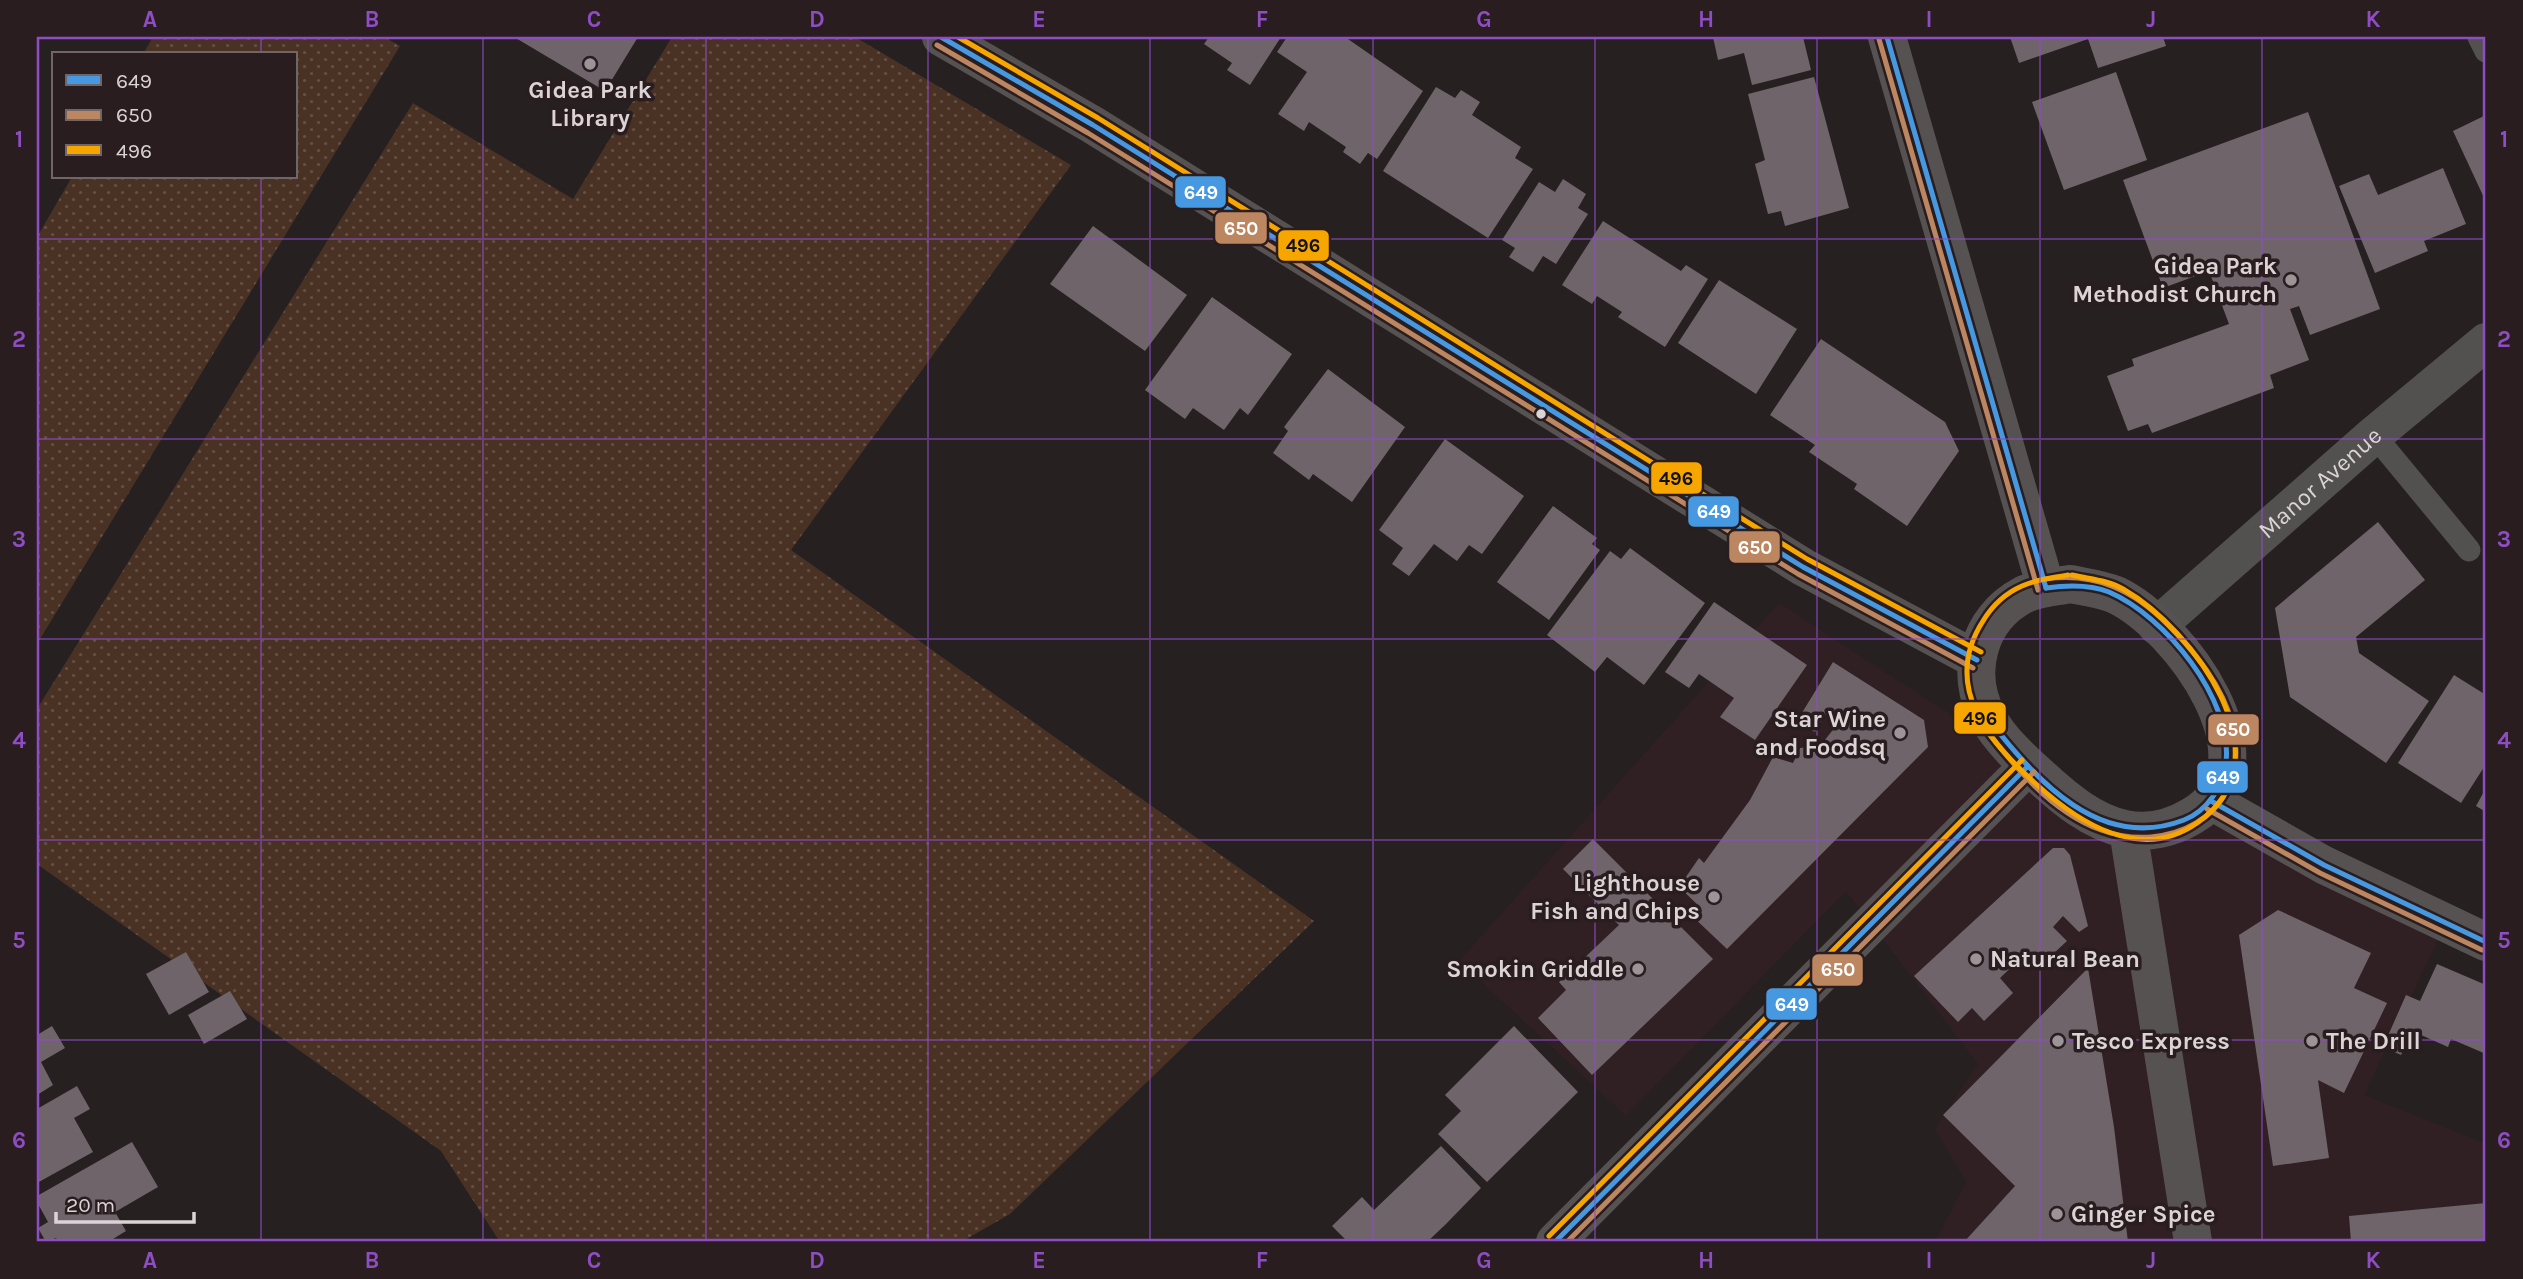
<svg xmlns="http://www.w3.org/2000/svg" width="2523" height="1279" font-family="Karla,sans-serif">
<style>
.built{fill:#302024}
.park{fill:url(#park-dots)}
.building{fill:#6f646a}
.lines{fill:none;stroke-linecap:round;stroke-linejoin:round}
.lane{stroke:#535150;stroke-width:23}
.street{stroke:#535150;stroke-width:38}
.secondary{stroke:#565252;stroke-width:38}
.bus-1-casing{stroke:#291d20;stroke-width:10}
.bus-2-casing{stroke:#291d20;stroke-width:10}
.bus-3-casing{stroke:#291d20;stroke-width:10}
.bus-1{stroke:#4699e1;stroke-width:5}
.bus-2{stroke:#bb8660;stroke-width:5}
.bus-3{stroke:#f7a600;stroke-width:5}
.grid{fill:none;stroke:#8e4dc3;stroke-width:2;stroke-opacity:0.55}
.poi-dot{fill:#9c9496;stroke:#291d20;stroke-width:2.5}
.bus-dot{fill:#dbd3d5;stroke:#291d20;stroke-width:2.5}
.labels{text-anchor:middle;stroke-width:7;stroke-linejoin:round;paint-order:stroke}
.poi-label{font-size:24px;font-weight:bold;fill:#dbd3d5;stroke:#291d20;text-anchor:end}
.street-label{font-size:24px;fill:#dbd3d5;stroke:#291d20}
.line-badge{stroke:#291d20;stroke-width:2.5}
.badge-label{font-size:19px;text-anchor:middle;font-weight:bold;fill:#fff}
.pale-badge-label{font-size:19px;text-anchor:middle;font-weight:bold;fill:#111}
.neatline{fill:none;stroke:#8e4dc3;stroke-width:2.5}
.grid-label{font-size:23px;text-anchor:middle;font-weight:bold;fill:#8e4dc3}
</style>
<defs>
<pattern id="park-dots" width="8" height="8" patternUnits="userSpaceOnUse" patternTransform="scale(1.75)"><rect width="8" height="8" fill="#493224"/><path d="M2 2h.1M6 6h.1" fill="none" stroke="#634f43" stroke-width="1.8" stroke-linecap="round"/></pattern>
</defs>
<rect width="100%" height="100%" fill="#262021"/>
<polygon class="built" points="1779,603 2128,830 2211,801 2446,923 2364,1095 2486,1144 2486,1242 1935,1242 1966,1182 1935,1129 1978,1064 1846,891 1626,1116 1459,961"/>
<g class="park">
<polygon points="153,37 384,37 400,46 37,644 37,237 72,177 296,177 296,54 143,54"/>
<polygon points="672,37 855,37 1071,165 791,550 1314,921 1010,1214 961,1242 500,1242 441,1151 37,864 37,709 413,103 573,199"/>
</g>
<g class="building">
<polygon points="514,37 638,37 605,91"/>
<polygon points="1209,37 1281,37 1250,85 1227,70 1232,63 1204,44"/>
<polygon points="1287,37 1345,37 1423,91 1377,159 1368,153 1360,164 1343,152 1346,147 1309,122 1304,131 1278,114 1307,72 1277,52"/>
<polygon points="1713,37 1803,37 1811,70 1752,85 1744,53 1718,60"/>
<polygon points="2010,37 2163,37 2166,46 2098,68 2088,39 2019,63"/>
<polygon points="2116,72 2147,160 2064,190 2032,102"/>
<polygon points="1814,77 1849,208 1785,226 1781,211 1768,214 1755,164 1765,160 1748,94"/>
<polygon points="1436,87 1455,98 1461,90 1480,102 1472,115 1521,147 1515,158 1533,169 1488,238 1383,171"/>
<polygon points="2308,112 2380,309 2310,335 2299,306 2290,309 2309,360 2270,375 2274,388 2152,433 2148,424 2128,431 2107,376 2134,366 2132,359 2229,324 2209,271 2163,288 2123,180"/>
<polygon points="2486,115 2486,202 2453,131"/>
<polygon points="2443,168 2466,224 2424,241 2428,251 2375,273 2339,186 2369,174 2378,195"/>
<polygon points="1563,179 1586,194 1578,208 1588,214 1556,264 1543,256 1533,272 1509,257 1515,248 1502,240 1539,182 1555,192"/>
<polygon points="1603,221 1681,271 1686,265 1708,279 1665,347 1618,317 1622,312 1597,296 1592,304 1562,285"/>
<polygon points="1093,226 1187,295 1145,351 1050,284"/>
<polygon points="1719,280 1797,329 1756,394 1678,343"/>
<polygon points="1212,297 1292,354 1248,415 1240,408 1224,430 1193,408 1185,419 1145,390"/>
<polygon points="1821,339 1945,422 1959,451 1907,526 1854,489 1857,484 1809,452 1815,445 1770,415"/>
<polygon points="1328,369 1405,427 1352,502 1313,474 1309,480 1273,453 1288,431 1284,427"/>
<polygon points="1445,439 1524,496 1482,554 1469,545 1457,561 1434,544 1409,576 1392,564 1403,548 1379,530"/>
<polygon points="1553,506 1597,538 1592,544 1600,550 1549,620 1497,582"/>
<polygon points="2378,522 2425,580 2356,637 2359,653 2429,701 2386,763 2290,697 2275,608"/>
<polygon points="1630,548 1705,603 1644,685 1607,657 1595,672 1547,635 1610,551 1621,559"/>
<polygon points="1714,602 1807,665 1755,740 1720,717 1734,698 1699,674 1689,688 1665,672"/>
<polygon points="1833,662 1924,720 1928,747 1727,949 1691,915 1699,906 1679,887 1699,858 1704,863 1750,800 1773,757 1793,763 1800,748 1820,746 1840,721 1827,712 1815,732 1797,721"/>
<polygon points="2454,675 2486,695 2486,764 2461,803 2398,763"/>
<polygon points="2486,788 2486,812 2476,806"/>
<polygon points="1593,839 1713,959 1592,1075 1538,1018 1566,990 1559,982 1619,925 1563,869"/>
<polygon points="2053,848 2064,848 2070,855 2088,926 2079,932 2063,916 2053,927 2067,941 2038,968 2025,954 2000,978 2013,993 1984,1021 1972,1008 1958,1022 1914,976"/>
<polygon points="2278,910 2371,953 2354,988 2387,1003 2344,1093 2318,1080 2329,1158 2273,1166 2239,935"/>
<polygon points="186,952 209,992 169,1015 146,974"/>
<polygon points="2437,964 2486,985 2486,1054 2451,1039 2448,1047 2412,1031 2401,1055 2383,1047 2406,995 2420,1001"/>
<polygon points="2088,968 2114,1127 2128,1242 1964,1242 2015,1186 1943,1115"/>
<polygon points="230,991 247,1019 204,1044 188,1015"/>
<polygon points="52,1026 65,1048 41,1062 53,1085 37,1095 37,1035"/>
<polygon points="1514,1026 1578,1092 1487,1182 1438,1134 1461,1111 1445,1095"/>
<polygon points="77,1086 90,1109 74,1118 93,1152 37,1183 37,1109"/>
<polygon points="132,1142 158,1187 115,1212 126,1231 108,1242 59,1242 56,1238 46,1242 38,1228 48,1222 37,1202 37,1196"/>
<polygon points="1441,1146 1481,1188 1446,1224 1427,1242 1344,1242 1346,1240 1332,1226 1362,1197 1374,1210"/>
<polygon points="2486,1203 2486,1242 2351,1242 2349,1216"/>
</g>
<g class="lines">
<g class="lane">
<polyline points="2479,37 2486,51"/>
<polyline points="2374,435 2469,550"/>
</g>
<path class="street" id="s1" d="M2157,626L2374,435L2486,342"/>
<g class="secondary">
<polyline points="941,37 1093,125 1803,567 1977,660"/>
<polyline points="1887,37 2046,588"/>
<path d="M2070,584C2085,587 2101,589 2116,595C2179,625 2282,764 2192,816C2172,828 2148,834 2125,829C2092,822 2065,799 2041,777C2022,760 2000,740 1988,718C1964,673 1978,619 2023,595C2037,588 2055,587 2070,584Z"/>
<polyline points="2211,801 2324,865 2486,942"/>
<polyline points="2128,830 2193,1242"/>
<polyline points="1555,1242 2028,766"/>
</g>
<defs>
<g id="bus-1">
<polyline points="941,37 1093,125 1803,567 1977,660"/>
<polyline points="1887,37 2046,588"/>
<path d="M1989,720C2037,781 2100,852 2184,820C2207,811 2224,786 2226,762C2233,699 2165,616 2109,592C2089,584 2067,585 2046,588"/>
<polyline points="2211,801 2324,865 2486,942"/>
<polyline points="1555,1242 2028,766"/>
</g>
<g id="bus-2">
<polyline points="1879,39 2038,590"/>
<polyline points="937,45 1088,133 1798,574 1973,668"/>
<path d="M1982,725C2014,766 2051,812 2101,830C2167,854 2245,817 2235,739C2230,695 2199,656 2169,626C2134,590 2095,572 2045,579"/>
<polyline points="2207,809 2320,873 2482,950"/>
<polyline points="1567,1242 2034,772"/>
</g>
<g id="bus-3">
<polyline points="958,37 1098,118 1807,559 1981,652"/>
<path d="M2068,575C2053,578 2037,579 2022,586C2006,593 1992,606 1983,621C1941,686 1989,742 2036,784C2079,823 2140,863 2197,823C2290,759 2193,629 2123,589C2108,580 2088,579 2072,575"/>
<polyline points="1549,1236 2022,760"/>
</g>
</defs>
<use href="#bus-1" class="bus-1-casing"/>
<use href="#bus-2" class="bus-2-casing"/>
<use href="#bus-3" class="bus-3-casing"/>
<use href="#bus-1" class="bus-1"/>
<use href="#bus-2" class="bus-2"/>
<use href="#bus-3" class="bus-3"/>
</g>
<path class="grid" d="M261,37V54M483,37V1242M706,37V1242M928,37V1242M1150,37V1242M1373,37V1242M1595,37V1242M1817,37V1242M2040,37V1242M2262,37V1242M261,177V1242M37,239H2486M37,439H2486M37,639H2486M37,840H2486M37,1040H2486"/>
<g class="poi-dot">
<circle cx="590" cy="64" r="7"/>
<circle cx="2291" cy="280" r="7"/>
<circle cx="1900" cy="733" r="7"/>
<circle cx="1714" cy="897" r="7"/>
<circle cx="1976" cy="959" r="7"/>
<circle cx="1638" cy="969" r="7"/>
<circle cx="2058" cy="1041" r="7"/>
<circle cx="2312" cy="1041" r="7"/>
<circle cx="2057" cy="1214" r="7"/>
</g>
<circle class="bus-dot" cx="1541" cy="414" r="6"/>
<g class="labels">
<g class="poi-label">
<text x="590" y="98" text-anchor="middle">Gidea Park<tspan x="590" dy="28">Library</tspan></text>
<text x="2277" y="274">Gidea Park<tspan x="2277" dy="28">Methodist Church</tspan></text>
<text x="1886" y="727">Star Wine<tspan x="1886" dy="28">and Foodsq</tspan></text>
<text x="1700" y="891">Lighthouse<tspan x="1700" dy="28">Fish and Chips</tspan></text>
<text x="1990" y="967" text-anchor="start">Natural Bean</text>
<text x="1624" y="977">Smokin Griddle</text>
<text x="2072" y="1049" text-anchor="start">Tesco Express</text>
<text x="2326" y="1049" text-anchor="start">The Drill</text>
<text x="2071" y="1222" text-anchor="start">Ginger Spice</text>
</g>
<g class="street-label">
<text dy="8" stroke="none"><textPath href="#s1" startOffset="217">Manor Avenue</textPath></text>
</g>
</g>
<g class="line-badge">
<rect x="1174" y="175" width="53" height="34" rx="7" fill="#4699e1"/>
<rect x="1214" y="211" width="54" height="34" rx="7" fill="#bb8660"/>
<rect x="1277" y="229" width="53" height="33" rx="7" fill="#f7a600"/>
<rect x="1650" y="461" width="53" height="34" rx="7" fill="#f7a600"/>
<rect x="1687" y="495" width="53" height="33" rx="7" fill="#4699e1"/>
<rect x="1728" y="530" width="53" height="34" rx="7" fill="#bb8660"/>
<rect x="1953" y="701" width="54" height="34" rx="7" fill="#f7a600"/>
<rect x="2207" y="713" width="53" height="33" rx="7" fill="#bb8660"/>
<rect x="2196" y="760" width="53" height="34" rx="7" fill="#4699e1"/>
<rect x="1811" y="953" width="53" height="34" rx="7" fill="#bb8660"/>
<rect x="1765" y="987" width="53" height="34" rx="7" fill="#4699e1"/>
</g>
<g class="badge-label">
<text x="1201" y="199">649</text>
<text x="1241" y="235">650</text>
<text x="1714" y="518">649</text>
<text x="1755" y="554">650</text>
<text x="2233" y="736">650</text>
<text x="2223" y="784">649</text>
<text x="1838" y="976">650</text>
<text x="1792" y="1011">649</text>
</g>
<g class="pale-badge-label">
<text x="1303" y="252">496</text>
<text x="1676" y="485">496</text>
<text x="1980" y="725">496</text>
</g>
<rect width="2523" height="1279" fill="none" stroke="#291d20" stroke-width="77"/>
<rect x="52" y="52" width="245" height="126" fill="#291d20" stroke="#706668" stroke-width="2"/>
<rect x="66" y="75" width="35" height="10" fill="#4699e1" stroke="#706668" stroke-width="2"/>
<text x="116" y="88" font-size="21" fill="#dbd3d5">649</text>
<rect x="66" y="110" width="35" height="10" fill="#bb8660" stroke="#706668" stroke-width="2"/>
<text x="116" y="122" font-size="21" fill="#dbd3d5">650</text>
<rect x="66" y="145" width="35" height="10" fill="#f7a600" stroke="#706668" stroke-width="2"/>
<text x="116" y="158" font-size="21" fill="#dbd3d5">496</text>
<path d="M56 1212v10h138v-10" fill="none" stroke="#dbd3d5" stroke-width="3.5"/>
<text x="66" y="1212" font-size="21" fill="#dbd3d5" stroke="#291d20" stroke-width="5" paint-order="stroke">20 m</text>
<rect x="38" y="38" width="2446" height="1202" class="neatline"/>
<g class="grid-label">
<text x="150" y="27">A</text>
<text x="372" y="27">B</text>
<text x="594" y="27">C</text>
<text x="817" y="27">D</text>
<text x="1039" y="27">E</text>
<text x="1262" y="27">F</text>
<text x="1484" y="27">G</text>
<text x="1706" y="27">H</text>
<text x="1929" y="27">I</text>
<text x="2151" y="27">J</text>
<text x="2373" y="27">K</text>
<text x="19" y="147">1</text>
<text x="2504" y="147">1</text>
<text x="19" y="347">2</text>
<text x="2504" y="347">2</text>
<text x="19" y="547">3</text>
<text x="2504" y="547">3</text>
<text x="19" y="748">4</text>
<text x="2504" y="748">4</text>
<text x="19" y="948">5</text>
<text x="2504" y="948">5</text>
<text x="19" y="1148">6</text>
<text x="2504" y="1148">6</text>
<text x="150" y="1268">A</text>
<text x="372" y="1268">B</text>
<text x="594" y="1268">C</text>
<text x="817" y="1268">D</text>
<text x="1039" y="1268">E</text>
<text x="1262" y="1268">F</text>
<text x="1484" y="1268">G</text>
<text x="1706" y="1268">H</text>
<text x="1929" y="1268">I</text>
<text x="2151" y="1268">J</text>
<text x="2373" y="1268">K</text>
</g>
</svg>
